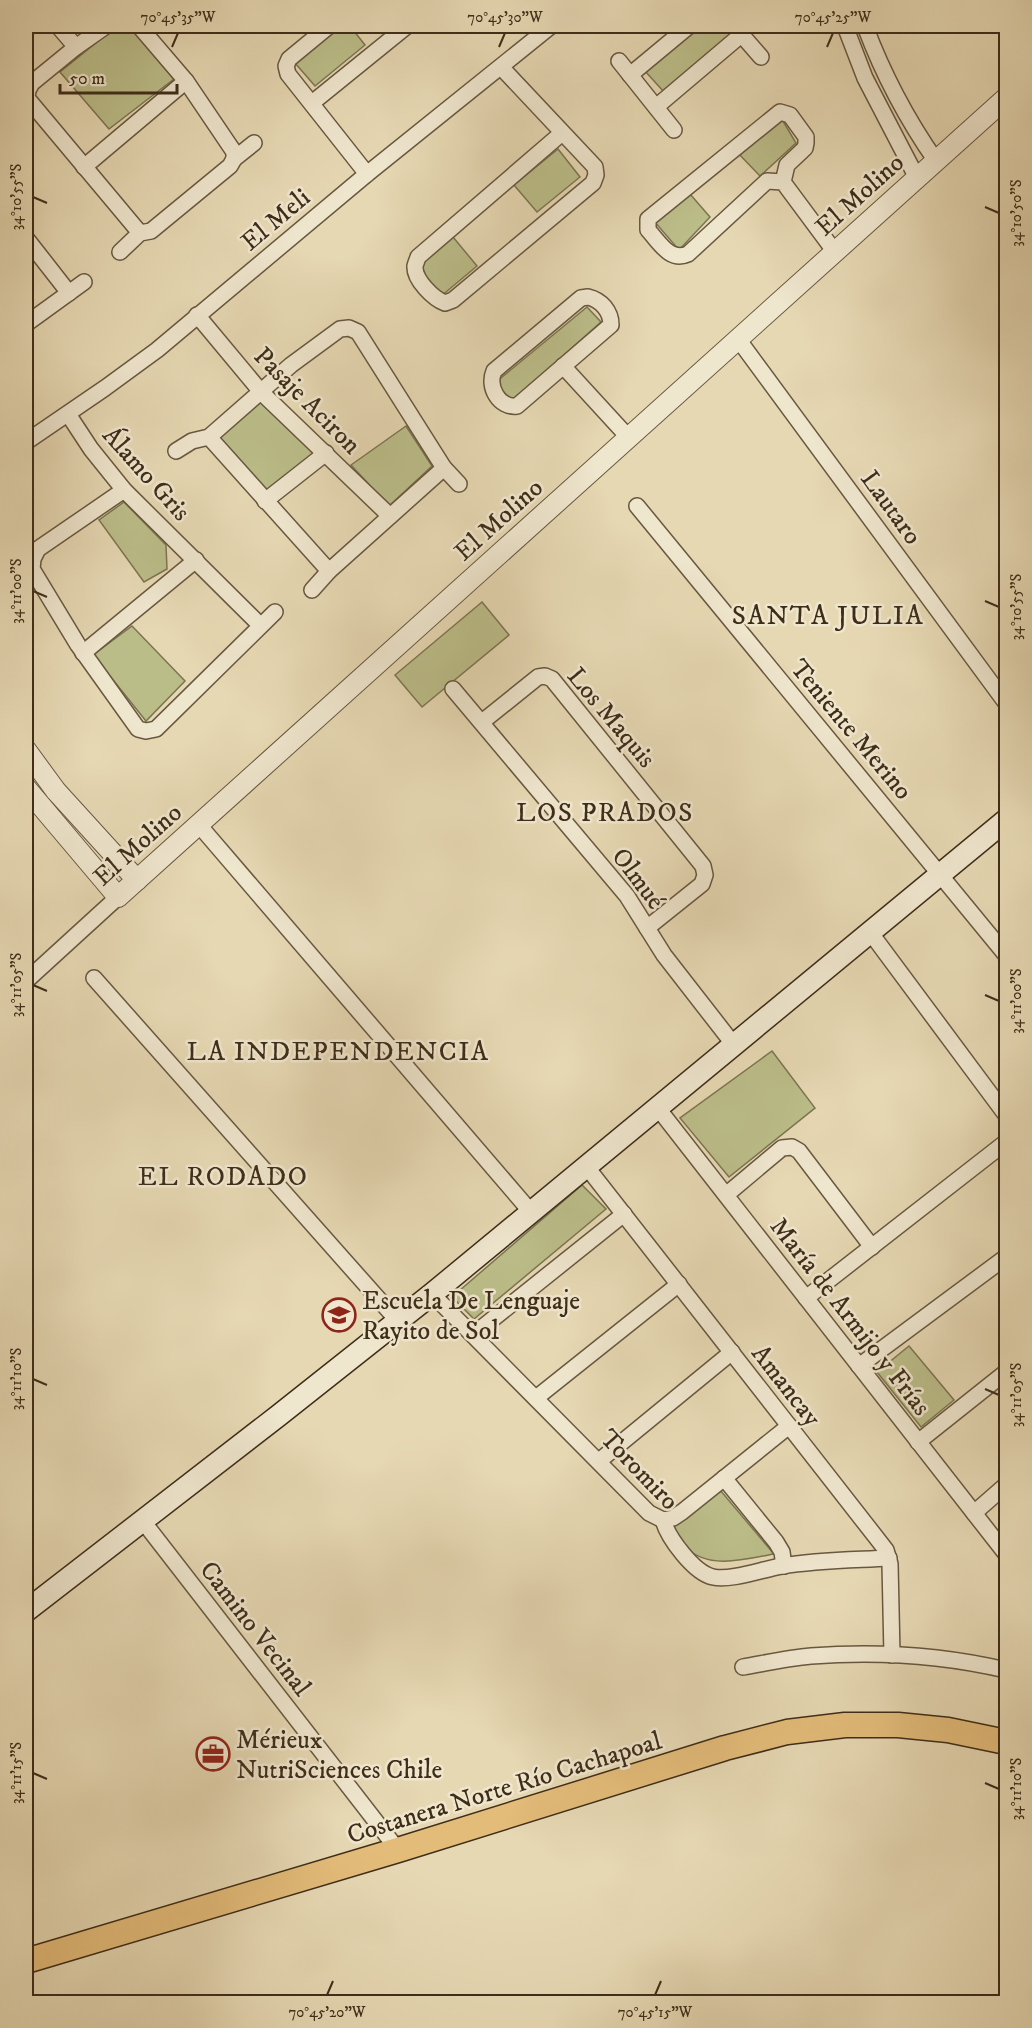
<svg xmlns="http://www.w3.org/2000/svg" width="1032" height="2028" font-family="'IM FELL DW Pica',serif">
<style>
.green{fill:#bbbd89;stroke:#7c7551;stroke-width:1.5}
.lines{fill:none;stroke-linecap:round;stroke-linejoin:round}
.minor-casing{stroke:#685840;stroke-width:18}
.tertiary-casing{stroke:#685840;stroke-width:22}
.secondary-casing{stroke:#3e2d19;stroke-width:24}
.primary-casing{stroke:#3e2d19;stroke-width:27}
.minor{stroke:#efe6ce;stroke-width:15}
.tertiary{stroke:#efe6ce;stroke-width:20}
.secondary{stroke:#efe6ce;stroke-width:21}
.primary{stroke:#e3bc7a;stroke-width:24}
.ticks{fill:none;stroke:#3e2d19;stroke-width:2}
.labels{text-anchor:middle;stroke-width:5;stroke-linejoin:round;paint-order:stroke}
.street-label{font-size:26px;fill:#3e2d19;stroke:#efe6ce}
.poi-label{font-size:26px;fill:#3e2d19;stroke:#efe6ce;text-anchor:start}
.neighbourhood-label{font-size:27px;letter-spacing:1.5px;fill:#3e2d19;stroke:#efe6ce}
.neatline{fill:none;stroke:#3e2d19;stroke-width:2}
.ticks-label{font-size:15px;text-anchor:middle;fill:#3e2d19}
</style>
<rect width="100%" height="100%" fill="#e6d8b3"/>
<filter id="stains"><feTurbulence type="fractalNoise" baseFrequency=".00333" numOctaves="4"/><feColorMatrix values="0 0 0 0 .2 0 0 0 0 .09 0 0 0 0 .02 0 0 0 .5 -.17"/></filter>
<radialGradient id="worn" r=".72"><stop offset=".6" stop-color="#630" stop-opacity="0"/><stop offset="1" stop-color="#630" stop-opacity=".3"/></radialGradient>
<g class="green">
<polygon points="117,26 129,26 174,79 109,129 60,72"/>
<polygon points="340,26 350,26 365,45 315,86 295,63"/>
<polygon points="697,26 723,26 731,34 664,92 645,71"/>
<polygon points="780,116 796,143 760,176 737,152"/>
<polygon points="558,149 580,177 537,212 514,185"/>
<polygon points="690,194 710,217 679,250 654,221"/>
<polygon points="453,237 477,266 440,297 418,266"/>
<polygon points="587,307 601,322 511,402 496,382"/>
<polygon points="263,400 315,455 266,497 214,442"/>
<polygon points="406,426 432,466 389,506 351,465"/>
<polygon points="124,502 166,545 167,569 144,582 99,520"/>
<polygon points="482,602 509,635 422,707 395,675"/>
<polygon points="132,626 185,681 146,721 93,655"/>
<polygon points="772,1051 815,1108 729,1177 680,1118"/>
<polygon points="582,1185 606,1209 474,1319 452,1297"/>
<polygon points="909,1346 954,1400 921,1427 877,1372"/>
<path d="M720,1490L774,1554C746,1559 710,1570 686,1548C681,1542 676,1535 671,1529Z"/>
</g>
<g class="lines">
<defs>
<g id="minor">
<polyline points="58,26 76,47"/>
<polyline points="106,26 76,47 32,83 28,90 27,98 140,233"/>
<polyline points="139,26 186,81 234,152 234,159"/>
<polyline points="329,26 289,59 286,66 288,74 367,174"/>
<polyline points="734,26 761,57"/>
<polyline points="845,26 865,78 917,178"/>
<path d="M865,26C883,74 906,118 936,161"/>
<polyline points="619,61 674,130"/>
<path d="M501,67L595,167L596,175L593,183L453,300L445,303C434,299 414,280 415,266C415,265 418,258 418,257L562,133"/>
<polyline points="630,75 689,26"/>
<polyline points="312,103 407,26"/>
<polyline points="656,107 741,35"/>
<polyline points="84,167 186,81"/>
<path d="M783,182L787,165L805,148L806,143V137L790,115L780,112L648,219V230C660,243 670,262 688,254L767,181L783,182L835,252"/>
<polyline points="26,238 69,293"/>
<polyline points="120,252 140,233 151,231 230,166 234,159 254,143"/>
<path d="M588,297C601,300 611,311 611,325L517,406C499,408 487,387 494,371L581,298Z"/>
<polyline points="197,315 262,393 390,516"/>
<polyline points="26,324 84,282"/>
<polyline points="738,339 1006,703"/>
<polyline points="563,366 629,438"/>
<polyline points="68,414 91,449 124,490 260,625"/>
<polyline points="209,437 329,571"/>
<polyline points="26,442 105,388 157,350 367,174 551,26"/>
<polyline points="176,451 192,441 209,437 291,365 340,329 349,328 358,332 444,468 459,484"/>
<polyline points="124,490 38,549 33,559 32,569 78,645 138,729 146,731 156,729 275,612"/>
<polyline points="265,501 326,453"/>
<polyline points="637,506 1006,955"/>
<polyline points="312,590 329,571 444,468"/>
<polyline points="83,653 196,560"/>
<polyline points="453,689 627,896 664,955 734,1045"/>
<polyline points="482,722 538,677 545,676 552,679 703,866 705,875 702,884 647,928"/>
<polyline points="199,825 531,1212"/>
<polyline points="870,932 1006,1115"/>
<polyline points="94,978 398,1321"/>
<polyline points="26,981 118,897"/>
<polyline points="657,1107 1006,1554"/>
<polyline points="586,1166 886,1550 890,1564 892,1655"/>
<polyline points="726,1195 782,1148 792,1147 799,1151 872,1247"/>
<polyline points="432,1294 649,1513 663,1520"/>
<polyline points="806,1298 1006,1142"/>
<polyline points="474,1334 624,1214"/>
<polyline points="859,1366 1006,1257"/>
<polyline points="536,1398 679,1284"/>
<polyline points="918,1442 1006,1372"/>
<polyline points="599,1461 732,1352"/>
<polyline points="724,1478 776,1542 782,1552 784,1566"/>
<polyline points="974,1513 1006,1485"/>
<polyline points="142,1520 398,1850"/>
<path d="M663,1520C668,1538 694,1573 713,1577C731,1581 763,1569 782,1566C817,1560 853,1560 889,1558"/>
<polyline points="663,1520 673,1518 682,1512 789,1426"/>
<path d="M743,1667C766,1663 788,1658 811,1656C877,1651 942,1655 1006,1670"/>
</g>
<g id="tertiary">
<polyline points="26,750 56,791 137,880"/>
<polyline points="26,788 118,897 1006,98"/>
</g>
<polyline id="secondary" points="26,1611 278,1416 432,1294 1006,820"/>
<polyline id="primary" points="26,1961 398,1850 725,1748 787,1732 845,1725 898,1725 948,1730 1006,1742"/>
</defs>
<use href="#minor" class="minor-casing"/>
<use href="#tertiary" class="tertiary-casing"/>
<use href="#secondary" class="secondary-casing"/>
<use href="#primary" class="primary-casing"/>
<use href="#minor" class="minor"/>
<use href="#tertiary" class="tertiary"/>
<use href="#secondary" class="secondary"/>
<use href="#primary" class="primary"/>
</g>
<path class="ticks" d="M172,47L178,33M499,47L505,33M827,47L833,33M33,197L47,203M985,207L999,213M33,591L47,597M985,601L999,607M33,985L47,991M985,995L999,1001M33,1379L47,1385M985,1389L999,1395M33,1773L47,1779M985,1783L999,1789M327,1995L333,1981M655,1995L661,1981"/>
<defs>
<symbol id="school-ring" viewBox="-11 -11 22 22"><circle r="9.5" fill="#efe6ce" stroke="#8f2418" stroke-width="1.5"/><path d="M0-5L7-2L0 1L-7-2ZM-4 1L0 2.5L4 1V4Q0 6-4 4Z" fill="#8f2418"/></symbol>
<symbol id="office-ring" viewBox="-11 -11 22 22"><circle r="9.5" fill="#efe6ce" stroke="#8f2418" stroke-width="1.5"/><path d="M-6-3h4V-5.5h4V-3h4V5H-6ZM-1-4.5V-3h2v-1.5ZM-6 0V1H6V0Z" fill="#8f2418"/></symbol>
</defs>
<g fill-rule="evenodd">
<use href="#school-ring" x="320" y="1296" width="38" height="38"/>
<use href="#office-ring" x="194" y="1735" width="38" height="38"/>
</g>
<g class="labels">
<g class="street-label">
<text transform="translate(859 194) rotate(-42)" y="9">El Molino</text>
<text transform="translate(275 219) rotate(-40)" y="9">El Meli</text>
<text transform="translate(308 400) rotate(45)" y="9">Pasaje Aciron</text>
<text transform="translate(147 473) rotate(48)" y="9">Álamo Gris</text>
<text transform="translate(892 507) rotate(54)" y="9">Lautaro</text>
<text transform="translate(498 519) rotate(-42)" y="9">El Molino</text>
<text transform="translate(612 717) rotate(50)" y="9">Los Maquis</text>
<text transform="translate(852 729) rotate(50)" y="9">Teniente Merino</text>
<text transform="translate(137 844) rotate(-42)" y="9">El Molino</text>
<text transform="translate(639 878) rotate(53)" y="9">Olmué</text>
<text transform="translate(851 1316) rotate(52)" y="9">María de Armijo y Frías</text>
<text transform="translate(787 1385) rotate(52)" y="9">Amancay</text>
<text transform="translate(640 1469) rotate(46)" y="9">Toromiro</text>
<text transform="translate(256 1628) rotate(52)" y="9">Camino Vecinal</text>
<text transform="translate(504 1787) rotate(-17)" y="9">Costanera Norte Río Cachapoal</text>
</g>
<g class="poi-label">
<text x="362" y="1309">Escuela De Lenguaje<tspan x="362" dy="30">Rayito de Sol</tspan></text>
<text x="236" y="1748">Mérieux<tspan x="236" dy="30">NutriSciences Chile</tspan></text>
</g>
<g class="neighbourhood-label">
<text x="828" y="624">SANTA JULIA</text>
<text x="605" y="821">LOS PRADOS</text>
<text x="338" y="1060">LA INDEPENDENCIA</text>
<text x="223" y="1185">EL RODADO</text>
</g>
</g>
<rect width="1032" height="2028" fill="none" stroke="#e6d8b3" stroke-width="66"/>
<path d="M60 84v9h117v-9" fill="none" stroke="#3e2d19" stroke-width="3"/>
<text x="69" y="84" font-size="18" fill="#3e2d19" stroke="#efe6ce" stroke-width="4.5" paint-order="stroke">50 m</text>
<rect x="33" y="33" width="966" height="1962" class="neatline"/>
<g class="ticks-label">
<text x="178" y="22">70°45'35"W</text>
<text x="505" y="22">70°45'30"W</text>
<text x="833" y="22">70°45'25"W</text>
<text transform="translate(16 197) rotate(-90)" y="5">34°10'55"S</text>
<text transform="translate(1016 213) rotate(-90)" y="5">34°10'50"S</text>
<text transform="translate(16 591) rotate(-90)" y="5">34°11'00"S</text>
<text transform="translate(1016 607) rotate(-90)" y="5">34°10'55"S</text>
<text transform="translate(16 985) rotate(-90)" y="5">34°11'05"S</text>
<text transform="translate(1016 1001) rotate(-90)" y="5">34°11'00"S</text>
<text transform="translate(16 1379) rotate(-90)" y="5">34°11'10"S</text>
<text transform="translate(1016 1395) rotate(-90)" y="5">34°11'05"S</text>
<text transform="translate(16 1773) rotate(-90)" y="5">34°11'15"S</text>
<text transform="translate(1016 1789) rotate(-90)" y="5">34°11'10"S</text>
<text x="327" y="2017">70°45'20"W</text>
<text x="655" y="2017">70°45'15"W</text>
</g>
<rect width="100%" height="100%" filter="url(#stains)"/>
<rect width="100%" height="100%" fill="url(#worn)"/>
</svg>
